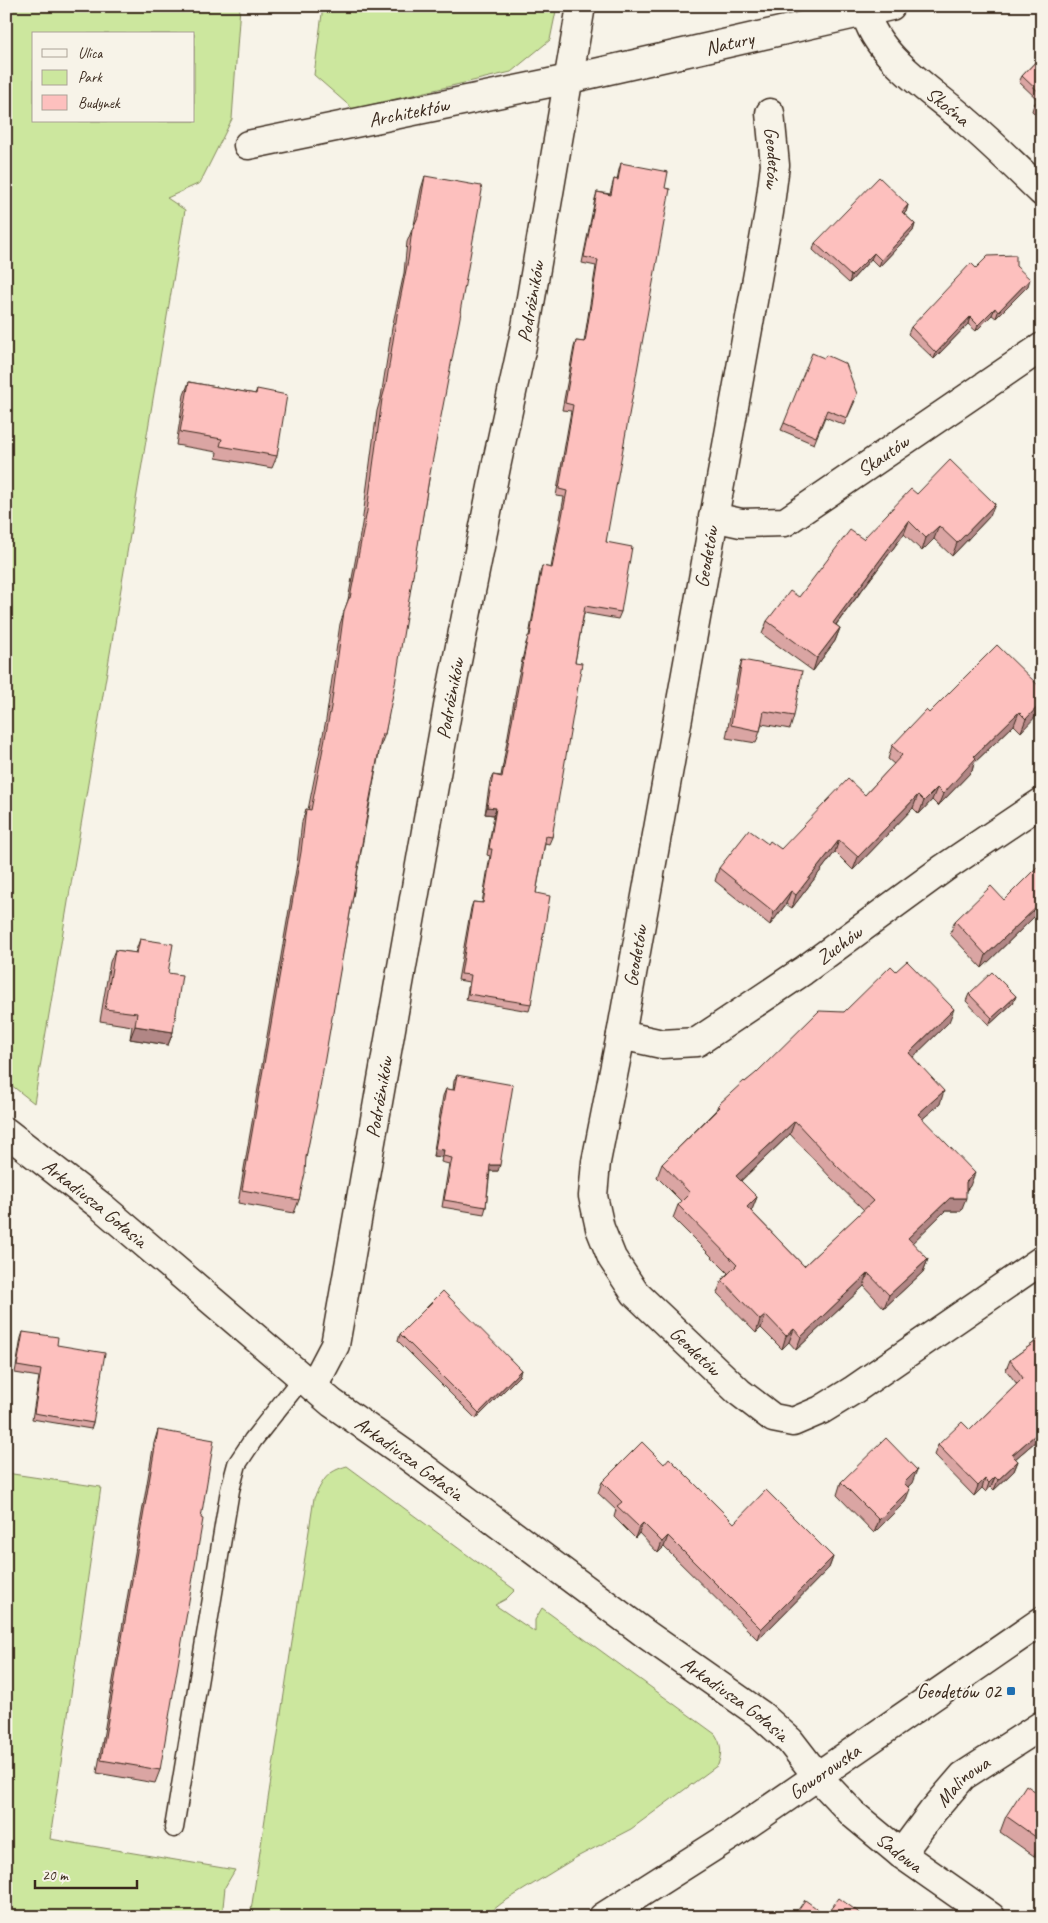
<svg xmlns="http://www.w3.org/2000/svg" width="1048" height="1923" font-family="Caveat,sans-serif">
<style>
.green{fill:#cce79e;stroke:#84885e;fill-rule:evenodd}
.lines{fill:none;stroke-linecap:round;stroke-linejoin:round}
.service-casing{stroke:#3b2a1e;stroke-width:21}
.minor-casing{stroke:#3b2a1e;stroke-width:31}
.tertiary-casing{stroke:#3b2a1e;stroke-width:31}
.service{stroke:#f7f3e8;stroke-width:18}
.minor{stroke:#f7f3e8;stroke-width:28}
.tertiary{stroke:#f7f3e8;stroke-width:28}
.wall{fill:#daa5a3;stroke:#3b2a1e;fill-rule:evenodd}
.shaded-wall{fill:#b18685;stroke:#3b2a1e}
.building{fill:#fdc0be;stroke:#3b2a1e;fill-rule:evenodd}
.poi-dot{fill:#1f6fb2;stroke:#f7f3e8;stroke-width:2}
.labels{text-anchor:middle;stroke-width:4;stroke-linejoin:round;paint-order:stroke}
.street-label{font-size:20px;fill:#3b2a1e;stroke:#f7f3e8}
.poi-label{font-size:20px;fill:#3b2a1e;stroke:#f7f3e8;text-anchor:end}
</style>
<rect width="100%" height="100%" fill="#f7f3e8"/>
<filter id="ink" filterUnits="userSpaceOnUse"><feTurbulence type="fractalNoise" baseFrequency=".02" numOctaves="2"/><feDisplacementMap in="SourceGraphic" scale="10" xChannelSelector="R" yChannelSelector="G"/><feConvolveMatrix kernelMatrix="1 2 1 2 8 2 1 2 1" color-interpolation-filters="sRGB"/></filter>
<g filter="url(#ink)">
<g class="green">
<path d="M6,6H240L232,119L200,183L167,198L185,210L34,1103L6,1081ZM34,34H194V121H34Z"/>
<polygon points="323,6 557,6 550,40 511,72 353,109 314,75"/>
<path d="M347,1466L515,1590L506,1599L495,1605L535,1632V1620L542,1608L715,1734C722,1745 722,1752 718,1765L631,1829L577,1857L502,1903L484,1917H250L314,1498C324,1479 326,1472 347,1466Z"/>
<polygon points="6,1473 101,1487 50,1839 235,1870 225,1887 222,1917 6,1917"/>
</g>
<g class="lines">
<defs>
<polyline id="service" points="174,1828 230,1490 237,1464 253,1440 302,1378"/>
<g id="minor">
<path id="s1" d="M866,13C875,56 935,93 966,121C992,143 1017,168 1042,192"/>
<path id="s2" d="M770,113L775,165L769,212L621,1035L596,1162L593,1196L600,1228L612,1258L635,1293L739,1392L773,1418L793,1422L821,1410L852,1391L1042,1260"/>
<path id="s3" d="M248,145L569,79L891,6"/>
<path id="s4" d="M713,517L741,523L785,522L1042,347"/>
<path id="s5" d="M621,1035L662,1044L697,1042L803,971L944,868L1042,802"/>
<path id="s6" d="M6,1132L102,1207L332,1403L409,1457L647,1635L761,1715L790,1741L817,1776L854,1815L901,1854L991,1917"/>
<path id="s7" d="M313,1387L335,1345L449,701L497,462L526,327L581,6"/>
<path id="s8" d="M901,1854L933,1811L963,1776L1042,1725"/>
</g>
<g id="tertiary">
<path id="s9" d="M603,1917L732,1835L1042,1621"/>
</g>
</defs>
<use href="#service" class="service-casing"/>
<use href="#minor" class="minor-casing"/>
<use href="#tertiary" class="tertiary-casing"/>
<use href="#service" class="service"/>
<use href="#minor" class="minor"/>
<use href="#tertiary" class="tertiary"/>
</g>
<g class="wall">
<polygon points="1042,55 1042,120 1032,111 1034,104 1038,100 1019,82 1022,76"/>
<polygon points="621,163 606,542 621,612 618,619 584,613 575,662 552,837 549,844 545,843 536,893 531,1004 529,1011 466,1000 469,982 458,980 471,908 473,902 482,903 490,856 487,855 494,815 485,814 490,781 493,775 501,776 518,678 526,643 529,636 540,573 542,566 551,568 564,497 556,496 571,411 562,410 574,347 576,341 584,342 596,266 582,263 595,199 597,192 610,194 614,179 617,180 619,170"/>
<polygon points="425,176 429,479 385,734 380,747 306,1157 299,1200 294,1213 238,1203 297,864 302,822 306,809 308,810 326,720 340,624 348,600 362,524 377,411 381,397 392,328 404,273 407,242 414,225 421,189"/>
<polygon points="908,205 906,212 904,214 915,224 913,231 879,267 871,259 849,283 813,250 815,243"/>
<polygon points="1016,266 1028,286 996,318 992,315 976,331 968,324 934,359 908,334 911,327"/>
<polygon points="189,382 255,394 257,389 277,456 272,468 216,458 217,452 176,445 184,395"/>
<polygon points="855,401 844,425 825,417 814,444 781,430 784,423"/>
<polygon points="917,494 995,504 990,516 952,556 934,539 922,551 904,534 836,625 840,628 835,641 813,671 762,634 767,621 799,597 863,539"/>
<polygon points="742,660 794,716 790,729 762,724 760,731 756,743 726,738 738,673"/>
<polygon points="1042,689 1021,732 1014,725 974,763 972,771 938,806 932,800 919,814 913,808 853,870 835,852 792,908 786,904 770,925 715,881 719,868 768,844 781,849 865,795 894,764 888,759 892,746 929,713"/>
<polygon points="1042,864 1042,923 1035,916 982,968 950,934 955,921 1004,900"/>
<polygon points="140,939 168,973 173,1032 168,1045 130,1039 132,1026 100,1021 110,962 115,950 135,953"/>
<path d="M896,971L949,1022L913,1057L940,1104L922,1119L970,1186L966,1191L961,1211H945L912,1243L928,1259L923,1272L884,1308L864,1286L796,1350L789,1342L782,1349L761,1328L756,1333L717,1293L722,1280L728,1273L673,1218L678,1205L681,1201L657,1177L662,1164L716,1110L718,1105L745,1082L844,1012ZM790,1134L831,1178L864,1210L804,1266L751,1211L757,1197L741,1181Z"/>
<polygon points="969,994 1016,996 1013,1003 989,1025 966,1001"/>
<polygon points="457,1075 498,1171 490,1171 486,1207 484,1214 442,1207 449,1164 441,1162 442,1157 433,1156 443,1096 446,1089 453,1090 454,1081"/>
<polygon points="23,1332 57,1345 93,1423 91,1429 32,1419 39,1377 15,1373 21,1338"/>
<polygon points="400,1334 521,1370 519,1376 476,1419 398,1341"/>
<polygon points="1042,1337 1042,1436 1015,1459 1018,1461 1014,1471 994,1490 991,1487 986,1492 982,1488 974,1496 934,1455 938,1445 970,1430 1017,1384 1006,1370 1010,1360"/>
<polygon points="158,1430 160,1770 155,1783 97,1773 154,1443"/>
<polygon points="664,1464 734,1523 833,1557 829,1568 758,1640 664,1547 658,1553 639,1533 635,1538 614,1517 616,1510 598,1493 602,1482"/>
<polygon points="841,1482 912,1483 908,1487 905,1502 874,1533 837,1495"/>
<polygon points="1042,1796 1042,1855 1034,1856 1000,1832 1006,1816"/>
</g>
<g class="shaded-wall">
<polygon points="908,205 906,212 900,218 902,212"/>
<polygon points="915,224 913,231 879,267 881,260"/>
<polygon points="874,253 871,259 849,283 851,276"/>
<polygon points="1030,279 1028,286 996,318 998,312"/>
<polygon points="995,308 992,315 976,331 978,325"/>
<polygon points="970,317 968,324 934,359 936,353"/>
<polygon points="995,504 990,516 952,556 957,543"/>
<polygon points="909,521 904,534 828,635 833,623"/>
<polygon points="939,526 934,539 922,551 926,538"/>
<polygon points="840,628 835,641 813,671 817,658"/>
<polygon points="1042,702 1042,710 1021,732 1026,719"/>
<polygon points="1019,712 1014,725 974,763 972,771 938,806 943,794 974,756"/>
<polygon points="937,788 932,800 919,814 924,801"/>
<polygon points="918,795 913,808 853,870 858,857"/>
<polygon points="487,807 496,808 494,815 485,814"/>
<polygon points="839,840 835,852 792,908 796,895"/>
<polygon points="791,891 786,904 770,925 774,912"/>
<polygon points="1040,904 1035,916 982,968 986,955"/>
<polygon points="1016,996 1013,1003 989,1025 992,1018"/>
<polygon points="954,1009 949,1022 904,1066 909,1053"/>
<polygon points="135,1026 173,1032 168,1045 130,1039"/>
<polygon points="944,1091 940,1104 913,1127 918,1114"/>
<polygon points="795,1121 790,1134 732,1189 736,1176"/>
<polygon points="435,1149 444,1150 442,1157 433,1156"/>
<polygon points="490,1165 500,1165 498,1171 488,1171"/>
<polygon points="975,1173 970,1186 961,1195 966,1182"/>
<polygon points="757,1197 752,1210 742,1220 747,1207"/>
<polygon points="950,1198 966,1198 961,1211 945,1211 904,1251 908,1238"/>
<polygon points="928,1259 923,1272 884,1308 889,1295"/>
<polygon points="868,1273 864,1286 796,1350 801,1337"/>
<polygon points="766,1315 761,1328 756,1333 760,1320"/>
<polygon points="794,1329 789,1342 782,1349 786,1336"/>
<polygon points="521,1370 519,1376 476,1419 479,1413"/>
<polygon points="1042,1429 1042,1436 1008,1465 1012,1455"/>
<polygon points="1018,1461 1014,1471 994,1490 998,1480"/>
<polygon points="917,1470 912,1483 899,1495 904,1483"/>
<polygon points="995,1477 991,1487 986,1492 989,1483"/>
<polygon points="985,1479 982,1488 974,1496 978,1486"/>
<polygon points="910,1489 905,1502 874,1533 879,1520"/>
<polygon points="643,1523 639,1533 635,1538 639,1527"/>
<polygon points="668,1536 664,1547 658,1553 662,1542"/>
<polygon points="833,1557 829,1568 758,1640 761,1629"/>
<polygon points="1040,1840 1042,1840 1042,1855 1034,1856"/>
</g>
<g class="building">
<polygon points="1042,55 1042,95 1022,76"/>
<polygon points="1042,96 1042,111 1034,104"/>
<polygon points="621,163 668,172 665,188 670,189 606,542 632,547 621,612 585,606 575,662 582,663 552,837 546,836 536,893 550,896 531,1004 468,994 471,975 461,974 473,902 483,903 492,849 489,849 496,808 487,807 493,775 502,777 521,671 528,636 530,636 542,566 552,568 567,491 559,489 573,405 565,403 576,341 585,342 598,260 584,257 597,192 611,195 614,179 618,180"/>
<polygon points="425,176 481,186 482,190 460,312 461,312 429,479 395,684 385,734 382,734 368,809 318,1099 306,1157 305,1173 299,1200 242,1190 301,852 306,809 311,810 331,707 344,611 349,598 350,598 367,511 382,399 386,385 397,315 408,260 412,230 418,217"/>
<polygon points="879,177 908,205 902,212 915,224 881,260 874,253 851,276 815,243"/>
<polygon points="1016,255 1016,266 1030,279 998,312 995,308 978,325 970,317 936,353 911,327 971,263 976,268 988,256"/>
<polygon points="812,353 824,358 826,355 846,364 857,394 847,418 827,410 816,437 784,423"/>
<polygon points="189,382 256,394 257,389 287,395 277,456 220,446 222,439 180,432"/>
<polygon points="950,460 995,504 957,543 939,526 926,538 909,521 833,623 840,628 817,658 767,621 790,591 799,597 850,530 863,539 911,489 917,494"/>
<polygon points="997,645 1042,689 1042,702 1026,719 1019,712 974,756 976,758 943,794 937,788 924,801 918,795 858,857 839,840 796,895 791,891 774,912 719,868 749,830 768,844 770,841 781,849 848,779 865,795 902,755 892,746 926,710 929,713"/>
<polygon points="742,660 802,671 794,716 764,711 760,731 731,725"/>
<polygon points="1041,863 1042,906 1040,904 986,955 955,921 991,886 1004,900"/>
<polygon points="140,939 173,944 168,973 182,975 173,1032 135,1026 137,1013 105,1009 115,950 137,953"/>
<path d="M907,961L954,1009L909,1053L944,1091L918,1114L975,1173L966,1182V1198H950L908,1238L928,1259L889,1295L868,1273L801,1337L794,1329L786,1336L766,1315L760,1320L722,1280L737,1265L678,1205L690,1193L662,1164L720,1107L718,1105L744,1081L745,1082L756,1073L819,1011L844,1012L891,966L896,971ZM795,1121L836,1165L873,1201L804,1266L747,1207L757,1197L736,1176Z"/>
<polygon points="992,972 1016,996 992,1018 969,994"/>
<polygon points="457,1075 513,1085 500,1165 490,1165 486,1207 444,1200 452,1158 443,1156 444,1150 435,1149 446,1089 454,1090"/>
<polygon points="443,1291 521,1370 479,1413 400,1334"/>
<polygon points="23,1332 58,1337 57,1345 105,1353 93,1423 34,1413 41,1370 17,1366"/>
<polygon points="1042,1337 1042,1399 1041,1400 1042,1401 1042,1429 1012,1455 1018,1461 998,1480 995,1477 989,1483 985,1479 978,1486 938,1445 962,1422 970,1430 1023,1378 1010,1360"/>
<polygon points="158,1430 214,1440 201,1518 203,1519 160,1770 101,1760"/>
<polygon points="886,1438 917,1470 904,1483 910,1489 879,1520 841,1482"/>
<polygon points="642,1442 664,1464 669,1458 734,1523 766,1490 833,1557 761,1629 668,1536 662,1542 643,1523 639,1527 617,1506 622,1502 602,1482"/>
<polygon points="1026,1785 1042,1796 1042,1840 1040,1840 1006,1816"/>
<polygon points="839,1898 865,1917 793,1917 805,1900 826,1915"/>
</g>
</g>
<rect class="poi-dot" x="1006" y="1686" width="10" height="10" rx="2.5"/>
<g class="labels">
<g class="street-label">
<text dy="7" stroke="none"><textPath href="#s3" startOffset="492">Natury</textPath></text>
<text dy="7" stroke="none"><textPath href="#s1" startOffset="126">Skośna</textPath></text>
<text dy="7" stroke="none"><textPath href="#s3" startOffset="164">Architektów</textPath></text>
<text dy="7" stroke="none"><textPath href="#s2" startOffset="45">Geodetów</textPath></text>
<text dy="7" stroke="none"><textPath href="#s7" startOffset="1109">Podróżników</textPath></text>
<text dy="7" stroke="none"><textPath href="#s4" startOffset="191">Skautów</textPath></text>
<text transform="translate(706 557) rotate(-80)" y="7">Geodetów</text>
<text dy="7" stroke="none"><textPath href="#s7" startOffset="704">Podróżników</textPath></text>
<text dy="7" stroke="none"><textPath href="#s5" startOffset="249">Zuchów</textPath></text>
<text transform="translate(635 956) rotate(-80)" y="7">Geodetów</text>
<text dy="7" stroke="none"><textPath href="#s7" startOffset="299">Podróżników</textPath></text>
<text dy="7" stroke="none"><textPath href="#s6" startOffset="114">Arkadiusza Gołasia</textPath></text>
<text dy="7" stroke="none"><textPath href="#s2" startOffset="1290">Geodetów</textPath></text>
<text dy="7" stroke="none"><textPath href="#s6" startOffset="519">Arkadiusza Gołasia</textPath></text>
<text dy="7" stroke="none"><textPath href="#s6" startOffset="924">Arkadiusza Gołasia</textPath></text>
<text dy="7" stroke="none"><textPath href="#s9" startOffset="265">Goworowska</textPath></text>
<text dy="7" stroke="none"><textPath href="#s8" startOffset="96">Malinowa</textPath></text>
<text dy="7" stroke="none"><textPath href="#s6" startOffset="1150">Sadowa</textPath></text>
</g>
<g class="poi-label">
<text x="1001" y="1698">Geodetów 02</text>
</g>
</g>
<rect width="1048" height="1923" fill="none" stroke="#f7f3e8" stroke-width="25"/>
<rect x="12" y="12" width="1023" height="1898" fill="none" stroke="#3b2a1e" stroke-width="2" filter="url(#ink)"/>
<rect x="32" y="32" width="162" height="90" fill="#f7f3e8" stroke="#aca397"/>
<rect x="42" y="49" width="25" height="8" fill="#f7f3e8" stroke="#aca397"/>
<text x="78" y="58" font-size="15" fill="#3b2a1e">Ulica</text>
<rect x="42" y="70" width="25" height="15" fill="#cce79e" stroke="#aca397"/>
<text x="78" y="82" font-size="15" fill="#3b2a1e">Park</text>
<rect x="42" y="95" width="25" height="15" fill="#fdc0be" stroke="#aca397"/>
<text x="78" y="108" font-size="15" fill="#3b2a1e">Budynek</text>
<path d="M35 1880v8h102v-8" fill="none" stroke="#3b2a1e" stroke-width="2.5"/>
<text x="42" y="1880" font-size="15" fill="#3b2a1e" stroke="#f7f3e8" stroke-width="4" paint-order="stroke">20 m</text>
</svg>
